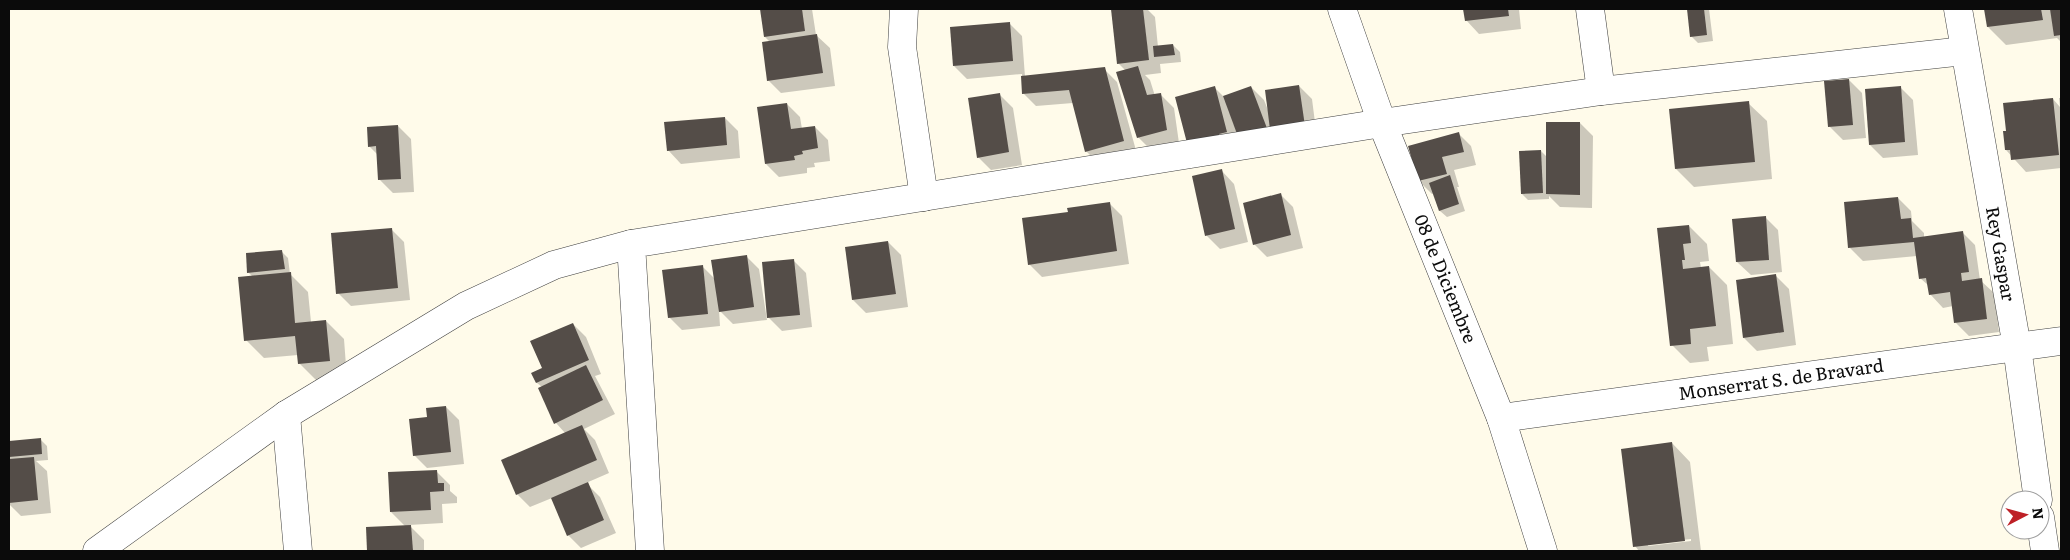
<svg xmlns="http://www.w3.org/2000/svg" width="2070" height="560" font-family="Literata,serif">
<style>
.shadow{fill:#0003;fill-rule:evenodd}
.building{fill:#544d48}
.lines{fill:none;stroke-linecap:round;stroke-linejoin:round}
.minor-casing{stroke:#3e3e3e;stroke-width:29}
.minor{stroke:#fff;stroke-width:28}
.labels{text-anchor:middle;stroke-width:5;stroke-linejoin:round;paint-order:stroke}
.street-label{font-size:18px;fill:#0b0b0b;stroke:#fff}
</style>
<rect width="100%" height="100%" fill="#fffbea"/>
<g class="shadow">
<polygon points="761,9 812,9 816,35 830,48 835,86 781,93 768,80 770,42 765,37"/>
<polygon points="1112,9 1147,9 1155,17 1158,47 1173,45 1180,52 1181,62 1160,64 1161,73 1145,75 1150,80 1155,96 1161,95 1174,108 1179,143 1151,150 1138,137 1126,71 1118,63"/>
<polygon points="1464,9 1519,9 1521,29 1479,34 1466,20"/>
<polygon points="1688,9 1709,9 1713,41 1698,43 1691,36"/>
<polygon points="1985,9 2061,9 2061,42 2057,38 2006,45 1988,27"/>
<polygon points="1009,23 1022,36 1025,77 1104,69 1117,82 1137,154 1099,164 1086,151 1073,103 1036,106 1023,93 1022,74 967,79 954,66"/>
<polygon points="1849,80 1862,93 1866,138 1843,140 1830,127 1825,82"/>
<polygon points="1299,86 1312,99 1318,146 1201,155 1215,88 1224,97 1251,87 1264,100 1268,110"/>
<polygon points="1900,87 1913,100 1918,155 1883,158 1870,145"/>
<polygon points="1000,95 1013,108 1022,165 991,170 978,157"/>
<polygon points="2059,98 2061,98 2061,168 2026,172 2006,150 2053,99 2060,107"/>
<polygon points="1748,103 1767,121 1772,179 1694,187 1676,169 1671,110"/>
<polygon points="787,104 800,117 802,129 815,127 828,140 830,161 814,163 815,167 807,168 807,173 779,177 766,164"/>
<polygon points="725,118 738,131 740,158 681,164 668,150"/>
<polygon points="1580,123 1593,136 1592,208 1560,207 1549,196 1549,199 1528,200 1522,194 1541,151 1547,157"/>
<polygon points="398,126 411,139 414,192 393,193 380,180 378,155 369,146"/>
<polygon points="1458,133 1471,146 1476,165 1454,170 1459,187 1457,187 1465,211 1447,217 1440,211 1434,193 1432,194 1419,181"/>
<polygon points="1221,170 1234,184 1248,242 1220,249 1207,236 1193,177"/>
<polygon points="1280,194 1293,207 1303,248 1267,257 1254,244"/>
<polygon points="1898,198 1911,211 1912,221 1924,233 1924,237 1962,232 1975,245 1980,280 1994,293 1999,332 1969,336 1956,323 1953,306 1943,308 1930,294 1929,286 1920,278 1917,256 1863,261 1850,248"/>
<polygon points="1109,203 1122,216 1129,264 1042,277 1029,264 1069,213"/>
<polygon points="1765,217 1778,230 1782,272 1751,275 1737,262 1734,220"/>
<polygon points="1689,226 1707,244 1709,261 1700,262 1701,268 1709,267 1727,285 1733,344 1707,347 1709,361 1690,363 1672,345 1658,230"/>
<polygon points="391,229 404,242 410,300 351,306 338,293"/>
<polygon points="888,242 901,255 908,307 866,313 853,300"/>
<polygon points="282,252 288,258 290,274 308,292 311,322 326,321 344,339 347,379 317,381 299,363 298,355 264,358 246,340 253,277 248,272"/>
<polygon points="746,256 759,269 767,320 733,324 719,310 720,326 682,330 669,317 702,266 715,279"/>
<polygon points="793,260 806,273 812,327 782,331 767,316"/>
<polygon points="1776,276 1789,289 1796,345 1757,351 1744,338"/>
<polygon points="573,324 586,337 601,374 595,376 615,414 584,429 595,440 609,473 586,483 600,497 616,533 581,548 568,535 552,498 530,507 517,494 566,434 556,423 542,387 537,383 533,373 543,368"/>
<polygon points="446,407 459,420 464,464 427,468 414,455"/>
<polygon points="40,439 47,446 48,460 36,461 47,471 51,513 21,516 9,504 9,460 11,460 9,459 9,442"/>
<path d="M1672,443L1690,462L1701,551H1639L1635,546ZM1691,539V541L1648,546V544Z"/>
<polygon points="436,471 450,485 450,491 457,497 457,503 442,504 443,523 409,525 424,540 424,551 368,551 367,528 406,527 391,512"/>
</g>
<g class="building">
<polygon points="760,9 802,9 805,31 764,37"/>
<polygon points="1111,9 1143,9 1149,60 1117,64"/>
<polygon points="1463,9 1508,9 1509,16 1465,21"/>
<polygon points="1687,9 1704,9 1707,35 1690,37"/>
<polygon points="1984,9 2041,9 2043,20 1987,27"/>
<polygon points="2050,9 2061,9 2061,35 2054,36"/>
<polygon points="1010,22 1013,61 953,66 950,27"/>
<polygon points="817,34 823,73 767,81 762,42"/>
<polygon points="1173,44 1175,55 1154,57 1153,46"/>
<polygon points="1138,66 1147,95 1161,93 1167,130 1137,138 1116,72"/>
<polygon points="1105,67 1124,141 1085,152 1069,90 1022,94 1021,76"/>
<polygon points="1849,79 1853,125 1828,127 1824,81"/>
<polygon points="1299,85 1306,133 1271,137 1265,90"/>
<polygon points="1215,86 1227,132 1219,134 1222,145 1211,148 1208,137 1187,143 1175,97"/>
<polygon points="1251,86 1268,131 1240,142 1223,96"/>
<polygon points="1901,86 1905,142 1869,145 1865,89"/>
<polygon points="1000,93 1009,152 977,158 968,98"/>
<polygon points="2053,98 2059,155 2011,160 2010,150 2005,150 2003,131 2006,131 2003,103"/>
<polygon points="1749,101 1755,162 1675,169 1669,109"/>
<polygon points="787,103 791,129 815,126 818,148 802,151 803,154 794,156 795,160 765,164 757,107"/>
<polygon points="725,117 727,145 667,151 664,122"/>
<polygon points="1546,122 1580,122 1580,195 1546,194"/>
<polygon points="398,125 401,179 378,180 376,146 368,147 367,127"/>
<polygon points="1459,132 1464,152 1442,157 1447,174 1418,181 1408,146"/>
<polygon points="1541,150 1543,193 1521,194 1519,151"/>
<polygon points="1222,169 1235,229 1205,236 1192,176"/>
<polygon points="1450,175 1459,204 1439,211 1429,183"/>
<polygon points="1281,193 1291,235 1253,245 1243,203"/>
<polygon points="1898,197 1901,219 1911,218 1913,238 1963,231 1969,272 1961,273 1962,281 1982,278 1987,319 1954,323 1950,292 1929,295 1926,278 1919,279 1914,242 1848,248 1844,202"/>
<polygon points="1110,202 1117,251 1028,265 1022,218 1068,212 1067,208"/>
<polygon points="1766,216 1769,260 1736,262 1732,219"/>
<polygon points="1689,225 1691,243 1683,244 1685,260 1682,260 1683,269 1709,266 1716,326 1690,329 1691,344 1670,346 1657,228"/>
<polygon points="392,228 398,288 336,294 331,233"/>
<polygon points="888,241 896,294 852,300 845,247"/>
<polygon points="282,250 285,269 247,273 246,253"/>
<polygon points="747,255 754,307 719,312 711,260"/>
<polygon points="794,259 800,315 767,318 762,262"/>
<polygon points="703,265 708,314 668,318 662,270"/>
<polygon points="291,272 295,323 326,320 330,361 298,364 295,336 244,341 238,277"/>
<polygon points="1776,274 1784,332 1743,338 1736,280"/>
<polygon points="573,323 589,360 536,383 531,373 542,368 530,341"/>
<polygon points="586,365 603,400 554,424 538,388"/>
<polygon points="446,406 451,452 413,456 409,419 427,417 426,408"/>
<polygon points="582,425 597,460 516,495 501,460"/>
<polygon points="41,438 42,454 9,457 9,441"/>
<polygon points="1672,442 1685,541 1633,547 1621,449"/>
<polygon points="34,457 38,500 9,503 9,459"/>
<polygon points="437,470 438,483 444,483 444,491 430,492 431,510 390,512 388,472"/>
<polygon points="588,482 604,520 567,536 551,498"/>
<polygon points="411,525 413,551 367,551 366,527"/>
</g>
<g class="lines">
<defs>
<g id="minor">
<polyline points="904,9 902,47 924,197"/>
<polyline points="1342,9 1382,123 1501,418 1543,551"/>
<polyline points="1590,9 1601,91"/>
<polyline points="1958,9 2017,347 2038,500"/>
<polyline points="286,415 298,551"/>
<polyline points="1501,418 2061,341"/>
<polyline points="2040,517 2045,551"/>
<polyline points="97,551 286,415 466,306 554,265 631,244"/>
<polyline points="650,551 631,244 1382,123 1601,91 1964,51"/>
</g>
</defs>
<use href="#minor" class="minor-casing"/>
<use href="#minor" class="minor"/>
</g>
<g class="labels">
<g class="street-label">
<text transform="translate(2000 254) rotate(80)" y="6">Rey Gaspar</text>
<text transform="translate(1445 279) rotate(68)" y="6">08 de Diciembre</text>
<text transform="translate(1781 380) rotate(-8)" y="6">Monserrat S. de Bravard</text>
</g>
</g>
<rect width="2070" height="560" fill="none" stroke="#0b0b0b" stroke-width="20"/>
<g transform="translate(2025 515) rotate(84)"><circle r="24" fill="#ffffff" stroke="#9d9d9d"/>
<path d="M0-4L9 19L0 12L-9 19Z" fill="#be2026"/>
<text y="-8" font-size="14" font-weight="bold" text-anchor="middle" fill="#0b0b0b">N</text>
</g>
</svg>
